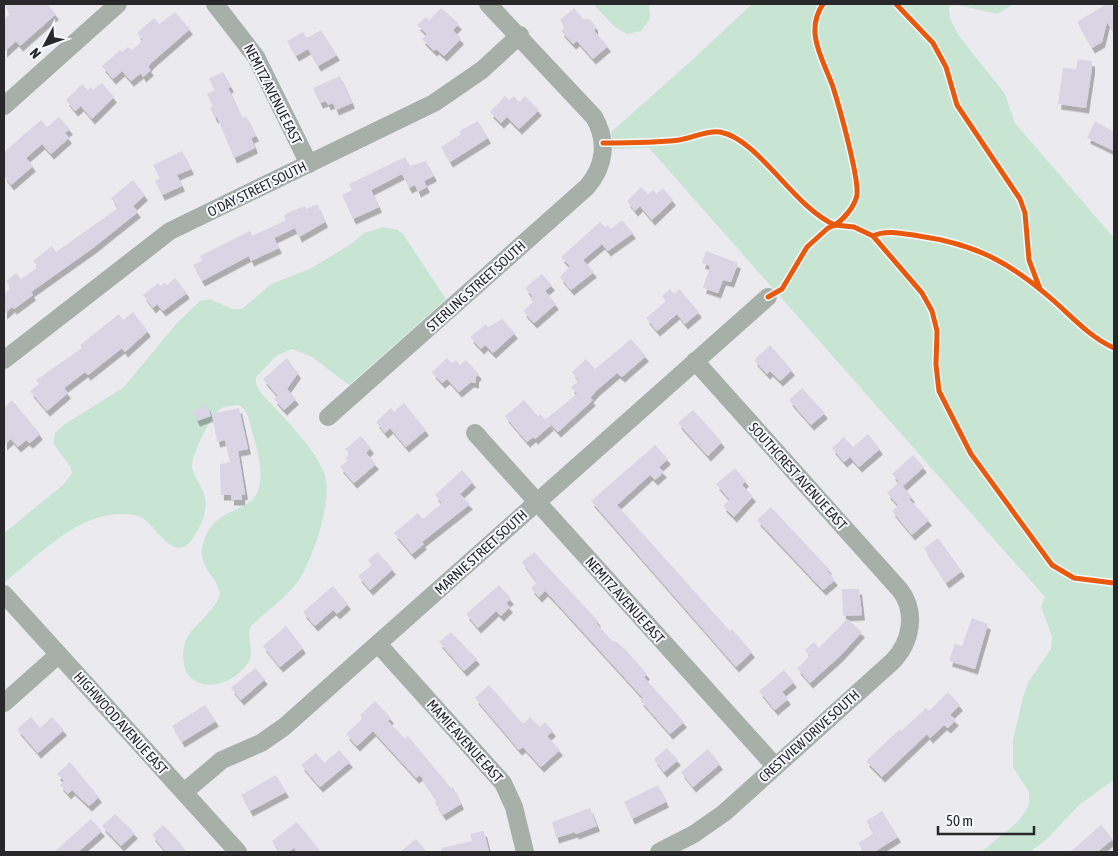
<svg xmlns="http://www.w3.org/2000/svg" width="1118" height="856" font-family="'Asap Condensed',sans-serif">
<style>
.green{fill:#c8e5d4}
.building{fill:#dad5e5;filter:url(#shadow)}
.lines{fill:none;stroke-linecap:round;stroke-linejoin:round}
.minor{stroke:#a6afa8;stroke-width:18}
.cycleway-casing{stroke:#f7f8ff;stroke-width:8}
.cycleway{stroke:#e8590c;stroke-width:5}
.labels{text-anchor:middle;stroke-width:4;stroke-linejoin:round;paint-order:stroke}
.street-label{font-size:14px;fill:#28282a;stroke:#f7f8ff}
</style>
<defs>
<filter id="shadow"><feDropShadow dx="3" dy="5.5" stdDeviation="0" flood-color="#0004"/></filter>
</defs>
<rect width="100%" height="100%" fill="#ebebef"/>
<g class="green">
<polygon points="593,4 649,4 650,19 641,31 627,34 615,27"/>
<polygon points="752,4 954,4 949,7 950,19 959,36 1005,94 1015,123 1114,238 1114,780 1080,804 1047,839 1030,852 981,852 1019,821 1029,805 1029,792 1013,767 1013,740 1023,697 1029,681 1051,649 1052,636 1041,607 1045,597 649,148 613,149 611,132 690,62"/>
<polygon points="954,4 1014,4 997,14"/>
<path d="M383,227L398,230L403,234L446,299L349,385L312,357L292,349L276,356L256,377V384L260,392C278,412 318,450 325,476C333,501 312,563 296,584C283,600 266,612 251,626C245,638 256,652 248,663C227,694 176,694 184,647C187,627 214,615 220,594C218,577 199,568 202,548C214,487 283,535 253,435C250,425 249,409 238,405C232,406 225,406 220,409C211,415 191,456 192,467C194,477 201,485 204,494C210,509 199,532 189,543C173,561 156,526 142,518C137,515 131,514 124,514C78,512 39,555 5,582L4,533L64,484L72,473L70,466L53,443L55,433L62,426L124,387L176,324L200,301L210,299L232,309H242L271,284L310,269L351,244L364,233Z"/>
</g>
<g class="building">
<polygon points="4,4 47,4 56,14 20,46 16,41 4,52 4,19 10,14"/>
<polygon points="1106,4 1111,4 1114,9 1114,34 1107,22 1102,42 1092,48 1077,22"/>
<polygon points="441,8 459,24 453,30 461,39 444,56 436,49 434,51 422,39 427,34 417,25 426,17 429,20"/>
<polygon points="574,8 583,19 589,19 595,25 595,32 608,46 593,59 577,41 573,44 561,31 565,27 560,20"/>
<polygon points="175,12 190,29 151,63 148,67 151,70 143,77 141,73 131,81 122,71 113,79 102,66 120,50 122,52 128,47 132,50 143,40 137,33 154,18 159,24"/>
<polygon points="321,30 337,55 318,66 308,49 296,56 287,41 303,32 307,38"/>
<polygon points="1078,59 1092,61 1092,68 1086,108 1058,104 1063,68 1076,69"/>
<polygon points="223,72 231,87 228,88 242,118 246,116 256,136 251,138 255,148 234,158 217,117 215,118 210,108 213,106 207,94 215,90 209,79"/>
<polygon points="340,76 352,103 336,110 333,103 328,105 326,101 320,103 313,88"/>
<polygon points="102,83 114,97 92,119 81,106 75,111 66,100 82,84 88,90 91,87 93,90"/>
<polygon points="505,96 509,100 514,96 519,102 525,96 539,110 519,129 507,117 501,123 490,112"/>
<polygon points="59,117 70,129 65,133 69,138 51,154 42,144 26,158 33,166 11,185 4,176 4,152 41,120 47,127"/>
<polygon points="478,121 488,138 450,162 441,147 461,134 459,131"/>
<polygon points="1095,121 1114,132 1114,151 1087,138"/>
<polygon points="182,151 191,169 177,175 182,186 162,195 155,181 160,178 153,165"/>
<polygon points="405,157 410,166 426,161 434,176 424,181 427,187 418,192 415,185 409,188 402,174 371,190 379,207 353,219 342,195 352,190 349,184"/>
<polygon points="133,180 145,195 133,206 138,212 93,248 31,292 33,295 14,309 12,307 4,314 4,294 11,288 6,281 16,273 21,279 38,267 33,261 52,246 56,252 118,208 111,198"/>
<polygon points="641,187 648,194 653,190 656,194 663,188 673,200 652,220 640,206 635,211 627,201"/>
<polygon points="317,204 325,222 299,237 295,228 274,238 279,248 251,261 249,256 202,281 193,265 202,261 200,256 250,231 252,236 286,220 284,215 299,208 305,206 306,209"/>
<polygon points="622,220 633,233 608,251 602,244 583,260 594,272 571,290 560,277 570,266 561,257 600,222 605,227 608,225 611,229"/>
<polygon points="706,251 738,263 731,282 723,280 718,293 703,288 710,266 702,263"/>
<polygon points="542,274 552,285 545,291 556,304 534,323 523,311 533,302 530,299 533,297 525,288"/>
<polygon points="175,278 187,293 163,311 157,304 153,308 143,295 158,283 160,286 165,283 167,285"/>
<polygon points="670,289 674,294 679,289 699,312 685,324 677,314 657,331 646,318 666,301 662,296"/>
<polygon points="133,312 148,331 125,352 122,348 88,375 85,372 64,388 68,393 47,411 30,391 39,384 36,380 82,348 80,345 119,314 123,320"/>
<polygon points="502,319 515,333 493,353 485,345 481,349 470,337 486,324 488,327"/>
<polygon points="631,339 646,356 622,377 617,373 596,391 590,398 593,400 558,432 546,419 577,394 571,387 579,381 572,372 586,359 595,369"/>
<polygon points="770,345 792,370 780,381 770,371 767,374 754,360"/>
<polygon points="287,358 298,373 287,389 296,399 284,410 274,399 278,396 263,379"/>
<polygon points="447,358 452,363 456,360 460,365 466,360 479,374 476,377 476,383 471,382 459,392 447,379 442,383 432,372"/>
<polygon points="802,388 825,413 811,425 789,400"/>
<polygon points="12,400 40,434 30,443 26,440 18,447 11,439 4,445 4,408"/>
<polygon points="524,400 538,416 540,414 551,425 535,439 533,437 527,442 505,416"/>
<polygon points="404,403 426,430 406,447 390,428 385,433 376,422 391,408 394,412"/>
<polygon points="207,405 211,416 197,421 192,411"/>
<polygon points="239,408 248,449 238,451 245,494 242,495 242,500 231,500 231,495 221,495 220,464 230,462 225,440 217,442 212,414"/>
<polygon points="693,410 722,442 708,456 678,423"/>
<polygon points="868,434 880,449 859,467 850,457 844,462 832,448 844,437 853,447"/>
<polygon points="361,436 371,448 366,453 376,464 354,483 340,467 348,460 345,458 350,454 345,449"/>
<polygon points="655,445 668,459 659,467 664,472 655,480 650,475 617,505 730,631 732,629 752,652 736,667 591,501"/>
<polygon points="913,455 924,467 903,486 892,474"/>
<polygon points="735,468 746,481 742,485 753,496 734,517 723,506 730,500 716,484"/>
<polygon points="462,470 473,482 460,494 470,504 422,542 424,544 412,554 394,533 418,513 423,519 442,503 435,495"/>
<polygon points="899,482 912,497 909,499 929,520 912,535 892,511 898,505 887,493"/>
<polygon points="771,507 829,569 827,571 835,580 823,590 757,520"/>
<polygon points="938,538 962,571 946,583 924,548"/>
<polygon points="377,552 393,569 370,590 358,576 372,565 368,560"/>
<polygon points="534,552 598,621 596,623 613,642 615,641 626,650 647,674 644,677 684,722 670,734 640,700 643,698 552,598 545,591 539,597 531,588 537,582 522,562"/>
<polygon points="499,585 511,599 506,603 510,607 501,616 496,611 478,628 466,614"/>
<polygon points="333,586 348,604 337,614 333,610 315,626 303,612"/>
<polygon points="842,589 859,589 862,615 843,616"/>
<polygon points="972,618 988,624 975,669 949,661 955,644 962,646"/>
<polygon points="847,619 862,632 840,656 810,683 797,668 810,656 805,650 814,642 819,648"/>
<polygon points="286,626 303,648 280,667 263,646"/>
<polygon points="451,632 477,659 464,671 439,642"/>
<polygon points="255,668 265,679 241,700 231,688"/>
<polygon points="784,670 794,682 782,692 788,699 775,710 759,691"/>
<polygon points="489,685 523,724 530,717 540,727 545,722 553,731 547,736 560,750 541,767 523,747 519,750 475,698"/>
<polygon points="948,692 960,705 950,715 956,720 948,728 944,725 930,738 927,734 882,777 866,761 900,729 901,731 926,708 929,711"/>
<polygon points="375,701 391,718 388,721 405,739 408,736 451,788 453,787 461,804 443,815 435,803 437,801 420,775 416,778 373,731 357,746 346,734 362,719 360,715"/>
<polygon points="205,705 216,721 182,742 172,726"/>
<polygon points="31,717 40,728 52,717 64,730 38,753 17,729"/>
<polygon points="667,748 678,760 664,772 654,759"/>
<polygon points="708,749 720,764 693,787 681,772"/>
<polygon points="339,750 350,762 320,787 301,765 316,753 324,763"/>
<polygon points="70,762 99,797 89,806 72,790 68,794 60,785 64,781 57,774"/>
<polygon points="276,775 286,792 250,811 241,795"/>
<polygon points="658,785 666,802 632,819 624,802"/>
<polygon points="590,808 597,826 576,834 575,832 556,838 552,822"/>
<polygon points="882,811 898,837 874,852 864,852 858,843 874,833 866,821"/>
<polygon points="115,814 135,833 121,846 102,826"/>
<polygon points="91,819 102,831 78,852 54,852"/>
<polygon points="297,822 321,852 297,852 294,848 288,852 280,852 272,841"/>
<polygon points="163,825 172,834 187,852 166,852 152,835"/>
<polygon points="1101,825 1113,839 1097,852 1070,852"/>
<polygon points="484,831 489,852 442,852 441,848 472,841 470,834"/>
<polygon points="416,839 427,852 400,852"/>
</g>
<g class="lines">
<g class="minor">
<polyline points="215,4 256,57 309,164"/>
<polyline points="4,106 118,4"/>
<polyline points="4,360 170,231 434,103 482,70 520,35"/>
<path d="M328,417L587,187C605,166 608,141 594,117L488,4"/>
<polyline points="475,433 775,766"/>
<polyline points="4,594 238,852"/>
<polyline points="378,644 503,783 514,807 525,852"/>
<polyline points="4,703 58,655"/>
<polyline points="184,792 222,760 261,743 284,727 768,297"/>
<path d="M659,852L694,834L724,813L893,661C911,642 917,612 900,590L695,361"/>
</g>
<defs>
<g id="cycleway">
<polyline points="896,4 933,43 946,67 957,105 1020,199 1025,213 1029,260 1040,289"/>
<path d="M603,143C628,143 655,143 679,140C693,138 707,130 720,132C759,139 794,208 835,225C844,219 855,206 857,195C859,177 839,106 833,87C823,59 804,32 823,4"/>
<path d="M873,236C886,229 905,234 919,236C976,244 1011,263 1054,301C1073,318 1090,337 1114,348"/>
<polyline points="768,297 782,289 807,247 828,228 835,225 854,227 873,236 922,293 932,311 937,331 936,365 939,391 971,454 1052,565 1074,578 1114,583"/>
</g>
</defs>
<use href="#cycleway" class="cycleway-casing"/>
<use href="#cycleway" class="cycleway"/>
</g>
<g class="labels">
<g class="street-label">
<text transform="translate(273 94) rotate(63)" y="5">NEMITZ AVENUE EAST</text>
<text transform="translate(257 189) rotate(-26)" y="5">O'DAY STREET SOUTH</text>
<text transform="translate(476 286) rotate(-42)" y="5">STERLING STREET SOUTH</text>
<text transform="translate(798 476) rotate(48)" y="5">SOUTHCREST AVENUE EAST</text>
<text transform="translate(481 552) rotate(-42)" y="5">MARNIE STREET SOUTH</text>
<text transform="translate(625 600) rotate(48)" y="5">NEMITZ AVENUE EAST</text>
<text transform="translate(121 723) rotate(48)" y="5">HIGHWOOD AVENUE EAST</text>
<text transform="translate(809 736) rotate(-42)" y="5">CRESTVIEW DRIVE SOUTH</text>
<text transform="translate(465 741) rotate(48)" y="5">MAMIE AVENUE EAST</text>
</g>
</g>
<rect width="1118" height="856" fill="none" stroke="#28282a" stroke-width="10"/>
<g transform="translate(45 45) rotate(229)" stroke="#f7f8ff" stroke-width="4" paint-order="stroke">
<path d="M0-4L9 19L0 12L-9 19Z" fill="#28282a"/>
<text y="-8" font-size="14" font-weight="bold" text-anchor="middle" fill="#28282a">N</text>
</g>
<path d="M938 826v8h96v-8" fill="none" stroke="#28282a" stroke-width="2.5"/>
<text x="946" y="826" font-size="15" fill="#28282a" stroke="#f7f8ff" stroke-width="4" paint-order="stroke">50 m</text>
</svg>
